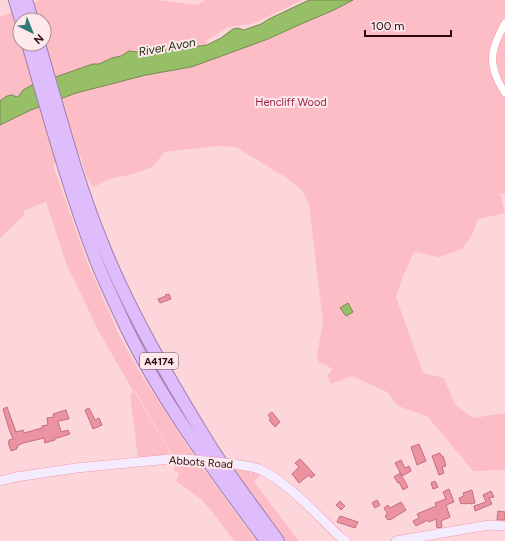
<svg xmlns="http://www.w3.org/2000/svg" width="505" height="541" font-family="Figtree,sans-serif">
<style>
.green{fill:#fcbdc6;fill-rule:evenodd}
.water{fill:#97bf68;stroke:#76884e}
.building{fill:#ec93a2;stroke:#c36e7d}
.lines{fill:none;stroke-linecap:round;stroke-linejoin:round}
.street-casing{stroke:#f49ba9;stroke-width:8}
.secondary-casing{stroke:#f49ba9;stroke-width:10}
.highway-casing{stroke:#a07eaa;stroke-width:14}
.street{stroke:#fff;stroke-width:7}
.secondary{stroke:#f5ebfe;stroke-width:9}
.highway{stroke:#dfbdfc;stroke-width:12}
.secondary-bridge-casing{stroke:#f49ba9;stroke-width:10;stroke-linecap:butt}
.secondary-bridge{stroke:#f5ebfe;stroke-width:9}
.labels{text-anchor:middle;stroke-width:4;stroke-linejoin:round;paint-order:stroke}
.shield{fill:#fde9eb;stroke:#694c52;stroke-width:1}
.shield-label{font-size:10px;font-weight:bold;fill:#2a0911}
.park-label{font-size:11px;fill:#982344;stroke:#fde9eb}
.street-label{font-size:11px;fill:#2a0911;stroke:#fde9eb}
.water-label{font-size:12px;font-style:italic;fill:#202f0b;stroke:#fde9eb}
</style>
<rect width="100%" height="100%" fill="#fdd6db"/>
<g class="green">
<path d="M40,0H159L198,5L205,0H303L252,24L228,27L207,40V45L181,49L136,52L129,51L121,56L112,58L99,64L96,65L92,64L87,66L30,86L21,92L19,96C16,97 11,94 7,96C5,97 2,100 0,101V17ZM20,20H44V44H20Z"/>
<polygon points="353,0 505,0 505,196 505,194 500,193 505,213 478,219 472,235 462,249 439,257 414,252 403,276 396,297 423,373 444,378 455,405 473,418 505,413 505,470 473,471 427,416 398,406 387,392 352,376 331,384 327,376 333,369 319,362 317,355 323,322 309,204 302,190 285,177 236,147 217,146 164,152 156,163 152,167 130,175 112,178 93,187 86,176 80,155 53,165 87,262 120,337 144,379 193,455 256,541 234,541 214,514 201,499 176,481 179,474 174,470 174,462 188,462 183,454 172,455 136,392 134,391 167,447 170,455 138,458 130,395 133,391 98,330 66,263 46,202 23,211 25,214 0,238 0,125 31,110 76,93 146,75 191,67 219,57 268,39 301,24 334,10"/>
<polygon points="230,469 250,471 251,476 252,471 261,474 256,480 254,482 299,541 285,541 269,523"/>
</g>
<g class="water">
<polygon points="309,0 353,0 334,10 301,24 268,39 219,57 191,67 146,75 76,93 31,110 0,125 0,101 7,96 12,95 17,97 19,96 23,90 30,86 87,66 92,64 99,64 112,58 121,56 129,51 136,52 181,49 207,45 221,38 233,29 237,28 244,30 261,24 269,19"/>
<polygon points="348,303 353,312 346,316 340,308"/>
</g>
<g class="building">
<polygon points="169,294 171,299 160,303 158,299 166,296 165,295"/>
<polygon points="7,407 16,432 23,430 24,433 42,428 42,426 48,425 47,418 54,417 53,414 66,410 69,419 58,421 61,432 68,430 70,434 54,439 55,440 45,443 44,438 23,443 17,446 18,447 16,448 17,449 11,451 8,442 9,442 9,440 13,439 9,429 3,409"/>
<polygon points="89,408 95,420 99,418 102,425 93,429 85,410"/>
<polygon points="272,412 280,422 275,427 269,420 271,419 268,415"/>
<polygon points="419,444 426,461 417,465 411,447"/>
<polygon points="440,453 441,456 443,456 446,466 442,467 444,473 439,475 432,456"/>
<polygon points="300,459 315,475 311,478 309,475 299,483 292,474 299,467 295,463"/>
<polygon points="401,460 405,468 409,466 411,471 402,476 395,463"/>
<polygon points="400,473 408,487 403,490 399,482 398,483 394,477"/>
<polygon points="435,481 438,487 433,489 431,483"/>
<polygon points="449,489 454,502 446,505 450,517 441,521 442,527 437,528 436,519 429,522 428,520 416,526 413,521 419,518 417,514 436,506 435,503 446,499 443,492"/>
<polygon points="472,490 475,503 471,504 470,503 465,504 465,503 461,504 459,498 464,496 463,493"/>
<polygon points="491,491 494,497 489,498 492,504 475,511 474,506 486,502 483,495"/>
<polygon points="377,500 380,505 375,508 372,503"/>
<polygon points="340,501 345,506 341,510 336,505"/>
<polygon points="401,502 406,510 390,520 390,519 388,520 385,516 387,515 387,513 384,508 388,505 390,508"/>
<polygon points="498,511 505,512 505,520 497,520"/>
<polygon points="340,516 358,522 355,528 337,522"/>
</g>
<g class="lines">
<defs>
<path id="street" d="M505,23C501,31 496,40 494,49C489,63 497,81 505,93"/>
<g id="secondary">
<path d="M235,464C243,466 251,466 259,469C287,481 317,515 339,536L346,541"/>
<polyline points="0,481 16,477 76,468 170,459 186,459"/>
<polyline points="396,541 489,525 505,526"/>
</g>
<g id="highway">
<polyline points="15,0 21,20"/>
<polyline points="26,0 32,20"/>
<path d="M28,44C49,116 69,190 96,260C105,283 116,306 127,329C164,405 216,473 266,541"/>
<path d="M39,44C59,111 76,180 103,245C126,303 157,358 189,411C198,426 207,441 216,455C236,484 257,512 278,541"/>
</g>
</defs>
<use href="#street" class="street-casing"/>
<use href="#secondary" class="secondary-casing"/>
<use href="#highway" class="highway-casing"/>
<use href="#street" class="street"/>
<use href="#secondary" class="secondary"/>
<use href="#highway" class="highway"/>
<defs>
<polyline id="secondary-bridge" points="186,459 235,464"/>
</defs>
<use href="#secondary-bridge" class="secondary-bridge-casing"/>
<use href="#secondary-bridge" class="secondary-bridge"/>
</g>
<g class="labels">
<rect class="shield" x="140" y="353" width="38" height="16" rx="3"/>
<g class="shield-label">
<text x="159" y="365">A4174</text>
</g>
<g class="park-label">
<text x="291" y="106">Hencliff Wood</text>
</g>
<g class="street-label">
<text transform="translate(201 462) rotate(4)" y="4">Abbots Road</text>
</g>
<g class="water-label">
<text transform="translate(167 47) rotate(-10)" y="4">River Avon</text>
</g>
</g>
<g transform="translate(32 32) rotate(137)"><circle r="19" fill="#fde9eb" stroke="#a98f94"/>
<path d="M0-3L7 15L0 10L-7 15Z" fill="#307974"/>
<text y="-6" font-size="11" font-weight="bold" text-anchor="middle" fill="#2a0911">N</text>
</g>
<path d="M365 30v6h86v-6" fill="none" stroke="#2a0911" stroke-width="2"/>
<text x="371" y="30" font-size="12" fill="#2a0911" stroke="#fde9eb" stroke-width="3" paint-order="stroke">100 m</text>
</svg>
